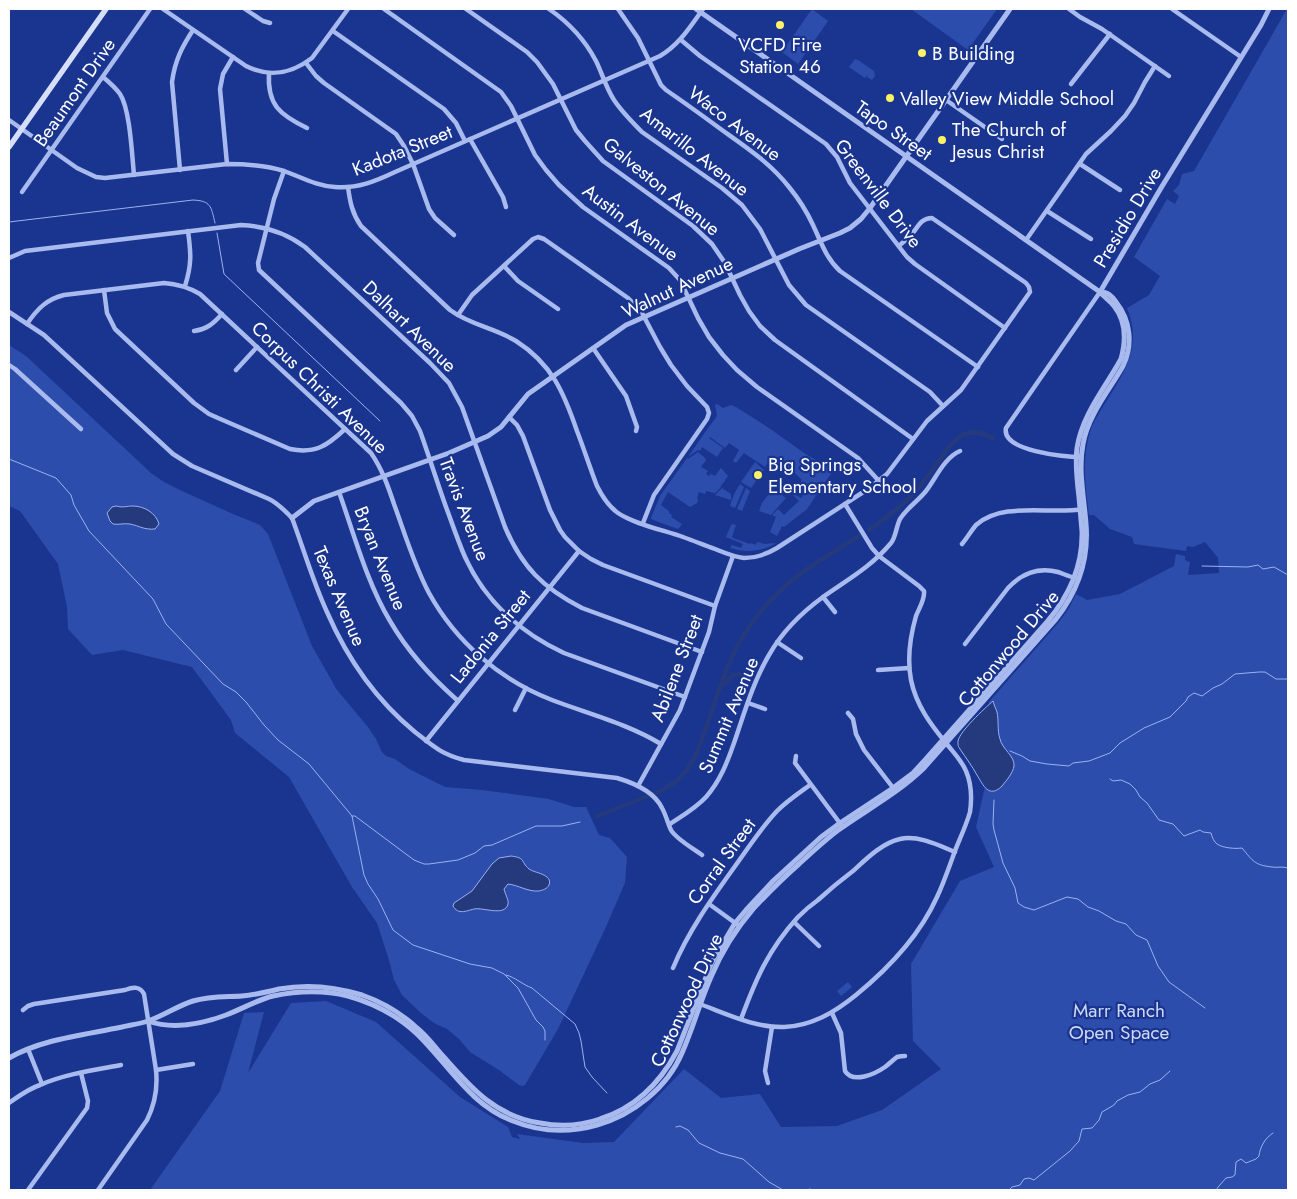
<svg xmlns="http://www.w3.org/2000/svg" width="1297" height="1199" font-family="Jost,sans-serif">
<style>
.green{fill:#2d4dad}
.water{fill:#25397d;stroke:#9bb1f0}
.lines{fill:none;stroke-linecap:round;stroke-linejoin:round}
.stream{stroke:#9bb1f0;stroke-width:1}
.canal{stroke:#25397d;stroke-width:4.5}
.minor{stroke:#a8baee;stroke-width:4.5}
.tertiary{stroke:#a8baee;stroke-width:5}
.secondary{stroke:#d5defa;stroke-width:5.5}
.poi-dot{fill:#fff266;stroke:#1a358f;stroke-width:2}
.labels{text-anchor:middle;stroke-width:4.5;stroke-linejoin:round;paint-order:stroke}
.poi-label{font-size:19px;fill:#fff;stroke:#1a358f;text-anchor:start}
.street-label{font-size:19px;fill:#fff;stroke:#1a358f}
.park-label{font-size:19px;fill:#ced9fa;stroke:#1a358f}
</style>
<rect width="100%" height="100%" fill="#1a358f"/>
<g class="green">
<polygon points="812,9 828,21 798,64 782,52"/>
<polygon points="911,9 997,9 968,50"/>
<path d="M1287,9H1288V1190H150L220,1091L244,1013L264,1012L248,1073L291,1003L326,1001L376,1022L460,1097L508,1127L512,1137L520,1139L517,1134L583,1143L614,1142L684,1069L721,1098L760,1094L781,1127L837,1126L882,1110L941,1069L913,1041L911,964L960,881L994,867L976,827L987,777L1010,753L1002,747L989,702L1059,622L1069,608L1076,594L1087,600L1120,594L1174,566L1176,554L1185,556V560L1190,562L1188,575L1219,573L1218,558L1205,542L1193,547L1187,546L1186,551L1134,544L1132,537L1110,529L1094,515H1089C1085,483 1081,458 1092,426C1112,387 1147,355 1127,308L1149,295L1160,276L1134,257L1167,199L1175,204L1179,196L1173,191L1179,185L1182,174L1194,171Z"/>
<polygon points="855,59 858,60 874,71 875,76 872,80 867,77 869,73 865,78 849,67"/>
<polygon points="9,345 26,356 151,473 164,482 182,491 233,514 260,525 268,534 312,646 337,690 368,727 376,739 382,752 386,756 395,759 409,769 445,787 482,790 549,799 574,807 586,807 599,835 610,838 627,857 625,883 605,929 558,1029 525,1085 522,1086 519,1085 499,1070 470,1052 459,1039 447,1029 434,1023 421,1013 402,995 394,980 389,960 377,923 352,887 289,777 235,733 231,720 192,667 123,650 92,655 68,629 67,607 58,564 20,511 9,506"/>
<path d="M717,404L723,408L731,405L736,407C752,417 768,427 783,438C795,446 807,456 820,462L822,460L834,469L833,472L830,471L831,475H830L807,509L784,527L782,526L777,536L770,532L776,517L772,515L778,509L784,515L799,501L792,494H794L801,498L807,490L799,484L802,480L792,470L772,457L765,467L744,453L736,463L733,461L739,450L729,443L725,448L710,437L709,438L723,448L717,457L702,447L700,451L698,450L688,457L708,428L715,419L717,415L715,405Z"/>
<polygon points="698,452 705,458 706,460 701,467 708,471 706,474 709,476 711,474 715,476 721,468 728,476 721,486 721,487 715,493 706,491 705,494 699,492 697,498 698,499 697,503 690,507 668,492 661,505 670,512 669,513 672,515 671,517 682,524 678,529 653,520 651,518 660,496 687,458 688,459"/>
<polygon points="755,462 764,470 751,488 741,482"/>
<path d="M740,484L744,487L735,508L730,506C733,497 734,493 740,484Z"/>
<polygon points="771,487 786,498 771,515 759,511 762,503 771,491 769,489"/>
<polygon points="722,488 731,494 731,500 715,495"/>
<polygon points="746,488 750,491 742,511 737,509"/>
<path d="M733,524L736,525L732,537L733,538L750,544L751,543L756,545L757,542L765,544L776,543C761,552 747,553 730,548L732,545L741,548L743,544L726,537L731,525Z"/>
<polygon points="848,982 852,987 841,996 837,991"/>
</g>
<g class="water">
<path d="M116,506C124,508 126,506 133,506C144,506 156,513 159,524L155,529C144,530 140,526 130,524C124,523 118,525 113,524L110,521L107,513L112,507Z"/>
<path d="M993,701C994,705 996,709 997,712C999,721 997,730 1000,739C1002,749 1015,756 1014,766C1013,773 1006,781 1002,786C989,799 983,785 977,775C972,766 966,758 960,749C958,746 958,746 958,741C960,731 984,709 993,701Z"/>
<path d="M511,856C526,858 520,861 529,869C534,873 553,874 549,885C547,889 543,890 539,891C528,892 518,885 508,884L504,889C505,894 509,900 508,904C505,917 483,907 474,909C466,911 458,915 453,906L454,903L472,891L492,864L499,858Z"/>
</g>
<g class="lines">
<g class="stream">
<path d="M9,222L193,200C211,201 211,206 215,223"/>
<polyline points="217,233 224,274 380,421"/>
<polyline points="9,459 56,478 71,495 74,505 89,531 153,599 166,624 223,684 236,692 246,702 264,725 278,740 309,764 352,816 364,875 368,884 378,899 393,930 413,945 470,964 492,968 504,974 518,988 536,1020 543,1027 545,1031 545,1040"/>
<polyline points="1202,566 1248,567 1258,565 1263,569 1274,567 1288,575"/>
<polyline points="1010,751 1022,756 1030,761 1047,764 1069,766 1073,763 1089,761 1110,753 1120,743 1144,728 1170,717 1186,701 1188,697 1194,693 1202,696 1213,688 1222,684 1235,674 1259,672 1265,672 1276,679 1288,679"/>
<path d="M1110,779L1113,781L1121,780L1130,784L1136,790L1140,797L1147,803L1159,820L1173,824L1184,836L1200,830L1203,832L1211,833C1212,837 1214,842 1217,844C1223,848 1235,849 1242,848C1253,861 1254,865 1272,867C1278,868 1282,866 1288,868"/>
<polyline points="994,800 993,824 994,830 1003,863 1015,888 1018,903 1024,907 1034,910 1067,897 1078,899 1088,907 1099,911 1116,921 1126,924 1136,935 1147,940 1158,966 1169,982 1205,1008"/>
<polyline points="352,816 355,816 414,860 424,864 429,864 458,860 475,853 484,846 492,845 536,826 562,826 580,822"/>
<path d="M506,975C515,977 523,985 532,988L575,1024L579,1033L581,1041L585,1067L592,1077L607,1093"/>
<polyline points="676,1127 680,1126 688,1130 699,1143 720,1153 743,1159 769,1182 783,1190"/>
<polyline points="806,1190 810,1189 813,1190"/>
<polyline points="1009,1190 1012,1187 1020,1185 1024,1179 1029,1178 1034,1180 1070,1151 1079,1141 1082,1129 1092,1128 1099,1120 1102,1112 1114,1105 1117,1101 1128,1095 1140,1092 1150,1084 1160,1080 1170,1071"/>
<path d="M1216,1190L1219,1186L1226,1178L1232,1177L1235,1175L1236,1162L1241,1159L1246,1163L1256,1159L1259,1156C1260,1147 1265,1138 1273,1133"/>
</g>
<g class="canal">
<path d="M869,530C884,519 899,509 911,496C920,487 928,476 935,466C951,444 962,422 993,438"/>
<polyline points="723,685 733,675 745,674"/>
<path d="M597,816L661,791L677,781L686,771L694,759L699,747C709,721 717,694 727,668C739,639 758,611 781,590C804,568 833,553 859,536"/>
</g>
<g class="minor">
<path d="M163,9L246,66C270,78 291,74 312,58L348,9"/>
<polyline points="245,9 263,21 270,23"/>
<polyline points="384,9 501,92 511,106 535,155 546,170 559,185 583,207 669,268 680,280 698,318 709,337 723,355 737,370 757,387 858,458 879,481"/>
<polyline points="466,9 527,52 537,62 553,84 576,130 585,141 603,161 693,226 712,244 725,263 740,295 749,311 760,326 775,340 913,439"/>
<path d="M549,9C568,22 585,40 596,61C602,73 606,88 614,100C622,112 632,122 642,132L722,188L742,205L760,229L789,285L806,305L930,392L943,406"/>
<path d="M618,9L638,38L661,85L666,90C685,103 703,116 722,130C746,147 770,163 789,187C798,198 807,212 813,225C821,242 826,258 840,271L978,367"/>
<polyline points="1069,9 1080,17 1102,29 1169,76"/>
<polyline points="1172,9 1241,57"/>
<polyline points="333,31 444,109 456,123 465,141"/>
<polyline points="681,40 700,56 826,144 837,157 850,183 907,257 915,264 1005,328"/>
<polyline points="306,63 316,76 324,83 396,134 404,146 413,164 429,209 435,218 454,235"/>
<path d="M269,73C267,105 280,115 307,128"/>
<path d="M103,77C109,82 115,87 120,94C130,109 132,155 134,175"/>
<polyline points="1071,84 1110,34"/>
<polyline points="946,100 1002,139"/>
<path d="M9,120L77,168L96,177L105,178L227,164C247,164 265,165 284,171C301,177 317,186 335,187C357,189 376,181 395,172L660,56C679,45 690,27 703,9"/>
<polyline points="470,139 503,197 506,207"/>
<polyline points="227,164 220,89 223,74 233,57"/>
<polyline points="1080,164 1120,190"/>
<path d="M180,170L172,82C175,60 182,47 193,30"/>
<path d="M284,171L274,199L258,263L259,270L401,403L412,416L420,431C429,456 437,482 446,507C452,523 458,541 465,557C485,601 521,633 564,653L685,697"/>
<path d="M348,187C350,202 352,213 361,226L450,310C470,325 495,328 516,341C552,364 564,393 577,431C584,449 590,468 597,486C602,496 608,506 618,513C634,524 663,530 683,537C694,541 704,545 715,549C725,553 734,557 744,558C756,558 767,554 777,548L868,489L887,474L927,421L961,390L1030,292L1029,287L1026,283L932,218C921,218 918,227 912,234C908,239 903,242 899,246"/>
<polyline points="22,192 150,9"/>
<polyline points="1047,211 1091,239"/>
<polyline points="1026,240 1086,154 1111,131 1125,116 1134,103 1145,82 1155,66"/>
<path d="M9,258L25,251L241,225C265,226 285,232 305,247L430,363L449,383L462,407L505,527C522,567 543,588 582,608L702,652"/>
<polyline points="504,266 518,281 558,309"/>
<path d="M185,286C192,264 191,253 188,231"/>
<path d="M104,290L107,313L115,329L194,403L209,414L218,418L290,449C315,454 327,446 345,429"/>
<path d="M9,312L44,335L173,454L192,466L269,499C279,504 285,511 292,518C304,550 313,582 327,612C347,658 376,700 415,732C433,746 441,754 464,760L617,778C634,783 654,791 662,808C666,815 668,824 671,830C676,839 694,849 702,855"/>
<polyline points="458,315 472,295 533,239 538,237 544,239 628,298 641,311 660,347 671,365 687,386 707,407 709,413 707,419 654,495 643,523"/>
<path d="M27,324C37,309 47,299 64,295L164,283C178,284 188,287 200,294L371,453C382,469 388,486 394,504C405,534 414,565 429,593C456,642 500,680 552,700C589,714 628,724 661,744"/>
<path d="M194,331C207,329 213,324 222,314"/>
<polyline points="593,348 626,396 637,427 636,431"/>
<polyline points="9,365 15,369 81,429"/>
<polyline points="236,370 257,347"/>
<polyline points="509,417 517,425 523,436 550,510 560,530 565,537 579,551 591,559 603,565 715,606"/>
<path d="M1080,457C1065,457 1001,451 1006,428L1100,292"/>
<path d="M339,492C354,534 367,583 390,621C408,652 431,677 457,700"/>
<path d="M962,544C967,538 971,531 976,525C1003,501 1050,515 1083,509"/>
<polyline points="823,597 835,612"/>
<polyline points="777,642 801,658"/>
<path d="M965,644L1008,588C1021,574 1038,567 1058,572C1064,574 1070,577 1076,578"/>
<polyline points="878,670 909,668"/>
<polyline points="748,703 765,709"/>
<polyline points="515,710 526,688"/>
<polyline points="848,713 853,719 856,734 864,750 894,789"/>
<polyline points="426,741 579,551"/>
<polyline points="796,756 795,763 842,826"/>
<polyline points="638,786 680,710 709,632 715,606 733,556"/>
<path d="M670,824C682,816 696,808 706,797C720,781 727,763 734,743C744,714 753,682 769,655C782,632 801,613 823,597C847,580 871,567 891,543C896,537 896,527 900,519C907,508 918,501 926,491C936,478 944,458 960,451"/>
<polyline points="709,904 738,925"/>
<polyline points="794,922 819,946"/>
<path d="M673,968C688,932 710,901 733,869C747,850 760,829 777,811C787,801 799,793 810,785"/>
<path d="M697,1003C725,1013 754,1028 784,1027C812,1026 835,1012 856,995C889,968 919,937 937,897C944,882 949,867 955,851C960,838 966,826 970,812C972,798 972,785 966,771C962,761 953,752 946,743C931,725 916,705 911,680C907,659 910,637 916,616C919,608 925,600 924,591L919,586L879,556L872,548L845,504"/>
<path d="M23,1010L28,1006L34,1004L125,990C133,987 140,986 144,994L156,1070C158,1089 155,1104 147,1120L98,1190"/>
<path d="M832,1013L841,1033L845,1071C853,1084 875,1074 885,1067C889,1064 893,1060 897,1057C901,1056 902,1056 905,1056"/>
<path d="M741,1019C756,979 768,950 798,917C804,911 811,905 818,900C829,890 841,880 853,871C866,859 882,843 900,839C918,835 938,845 955,852"/>
<polyline points="28,1049 42,1084"/>
<polyline points="156,1070 193,1064"/>
<polyline points="768,1083 765,1071 772,1027"/>
<path d="M9,1103C19,1096 28,1089 40,1085C65,1074 94,1070 121,1065"/>
<polyline points="28,1190 87,1108 88,1101 81,1073"/>
</g>
<g class="tertiary">
<polyline points="1100,292 1161,188 1261,25 1269,9"/>
<polyline points="292,518 314,501 449,453 488,436 501,427 528,394 626,325 799,249 840,233 850,228 861,219 870,208 1010,9"/>
<path d="M148,1021C173,1030 202,1024 226,1015C242,1009 257,1000 273,996C297,991 323,990 348,996C373,1003 398,1016 417,1034C449,1065 470,1105 513,1121C540,1132 569,1133 597,1125C633,1115 667,1088 682,1053C693,1028 700,1002 711,977C721,953 735,930 753,909C768,893 783,878 799,864C812,852 824,841 837,831C866,810 897,794 923,769L1056,619C1077,592 1089,559 1086,524C1084,497 1078,470 1083,444C1088,415 1109,391 1123,366C1133,345 1131,321 1116,302C1112,296 1108,292 1100,292"/>
<path d="M9,1058C42,1039 84,1035 122,1027C130,1025 139,1024 148,1021C163,1016 177,1006 193,1001C209,996 225,997 242,996C255,995 267,992 279,989C306,984 336,987 362,995C382,1002 401,1013 417,1028C427,1036 434,1046 443,1056C471,1088 495,1116 540,1123C561,1127 580,1126 600,1119C635,1108 660,1083 677,1051L712,962L735,923L746,910L773,881L821,837L840,823L893,788L913,773L925,760L1047,622C1069,596 1083,566 1082,531C1081,520 1080,508 1079,497C1077,481 1075,464 1077,448C1082,415 1105,388 1121,359C1126,341 1126,321 1114,306C1110,301 1104,297 1100,292L696,9"/>
</g>
<polyline class="secondary" points="9,147 106,9"/>
</g>
<g class="poi-dot">
<circle cx="780" cy="25" r="5"/>
<circle cx="922" cy="53" r="5"/>
<circle cx="890" cy="98" r="5"/>
<circle cx="942" cy="140" r="5"/>
<circle cx="758" cy="475" r="5"/>
</g>
<g class="labels">
<g class="poi-label">
<text x="780" y="51" text-anchor="middle">VCFD Fire<tspan x="780" dy="22">Station 46</tspan></text>
<text x="932" y="60">B Building</text>
<text x="900" y="105">Valley View Middle School</text>
<text x="952" y="136">The Church of<tspan x="952" dy="22">Jesus Christ</tspan></text>
<text x="768" y="471">Big Springs<tspan x="768" dy="22">Elementary School</tspan></text>
</g>
<g class="street-label">
<text transform="translate(74 92) rotate(-55)" y="7">Beaumont Drive</text>
<text transform="translate(735 123) rotate(37)" y="7">Waco Avenue</text>
<text transform="translate(894 130) rotate(35)" y="7">Tapo Street</text>
<text transform="translate(402 150) rotate(-22)" y="7">Kadota Street</text>
<text transform="translate(695 151) rotate(38)" y="7">Amarillo Avenue</text>
<text transform="translate(662 186) rotate(39)" y="7">Galveston Avenue</text>
<text transform="translate(879 193) rotate(53)" y="7">Greenville Drive</text>
<text transform="translate(1127 217) rotate(-59)" y="7">Presidio Drive</text>
<text transform="translate(631 222) rotate(37)" y="7">Austin Avenue</text>
<text transform="translate(677 287) rotate(-25)" y="7">Walnut Avenue</text>
<text transform="translate(410 326) rotate(44)" y="7">Dalhart Avenue</text>
<text transform="translate(320 387) rotate(44)" y="7">Corpus Christi Avenue</text>
<text transform="translate(465 509) rotate(69)" y="7">Travis Avenue</text>
<text transform="translate(381 558) rotate(68)" y="7">Bryan Avenue</text>
<text transform="translate(340 596) rotate(67)" y="7">Texas Avenue</text>
<text transform="translate(490 636) rotate(-51)" y="7">Ladonia Street</text>
<text transform="translate(1008 648) rotate(-50)" y="7">Cottonwood Drive</text>
<text transform="translate(676 668) rotate(-69)" y="7">Abilene Street</text>
<text transform="translate(728 715) rotate(-67)" y="7">Summit Avenue</text>
<text transform="translate(721 861) rotate(-54)" y="7">Corral Street</text>
<text transform="translate(686 1000) rotate(-65)" y="7">Cottonwood Drive</text>
</g>
<g class="park-label">
<text x="1119" y="1017">Marr Ranch<tspan x="1119" dy="22">Open Space</tspan></text>
</g>
</g>
<rect width="1297" height="1199" fill="none" stroke="#ffffff" stroke-width="20"/>
</svg>
